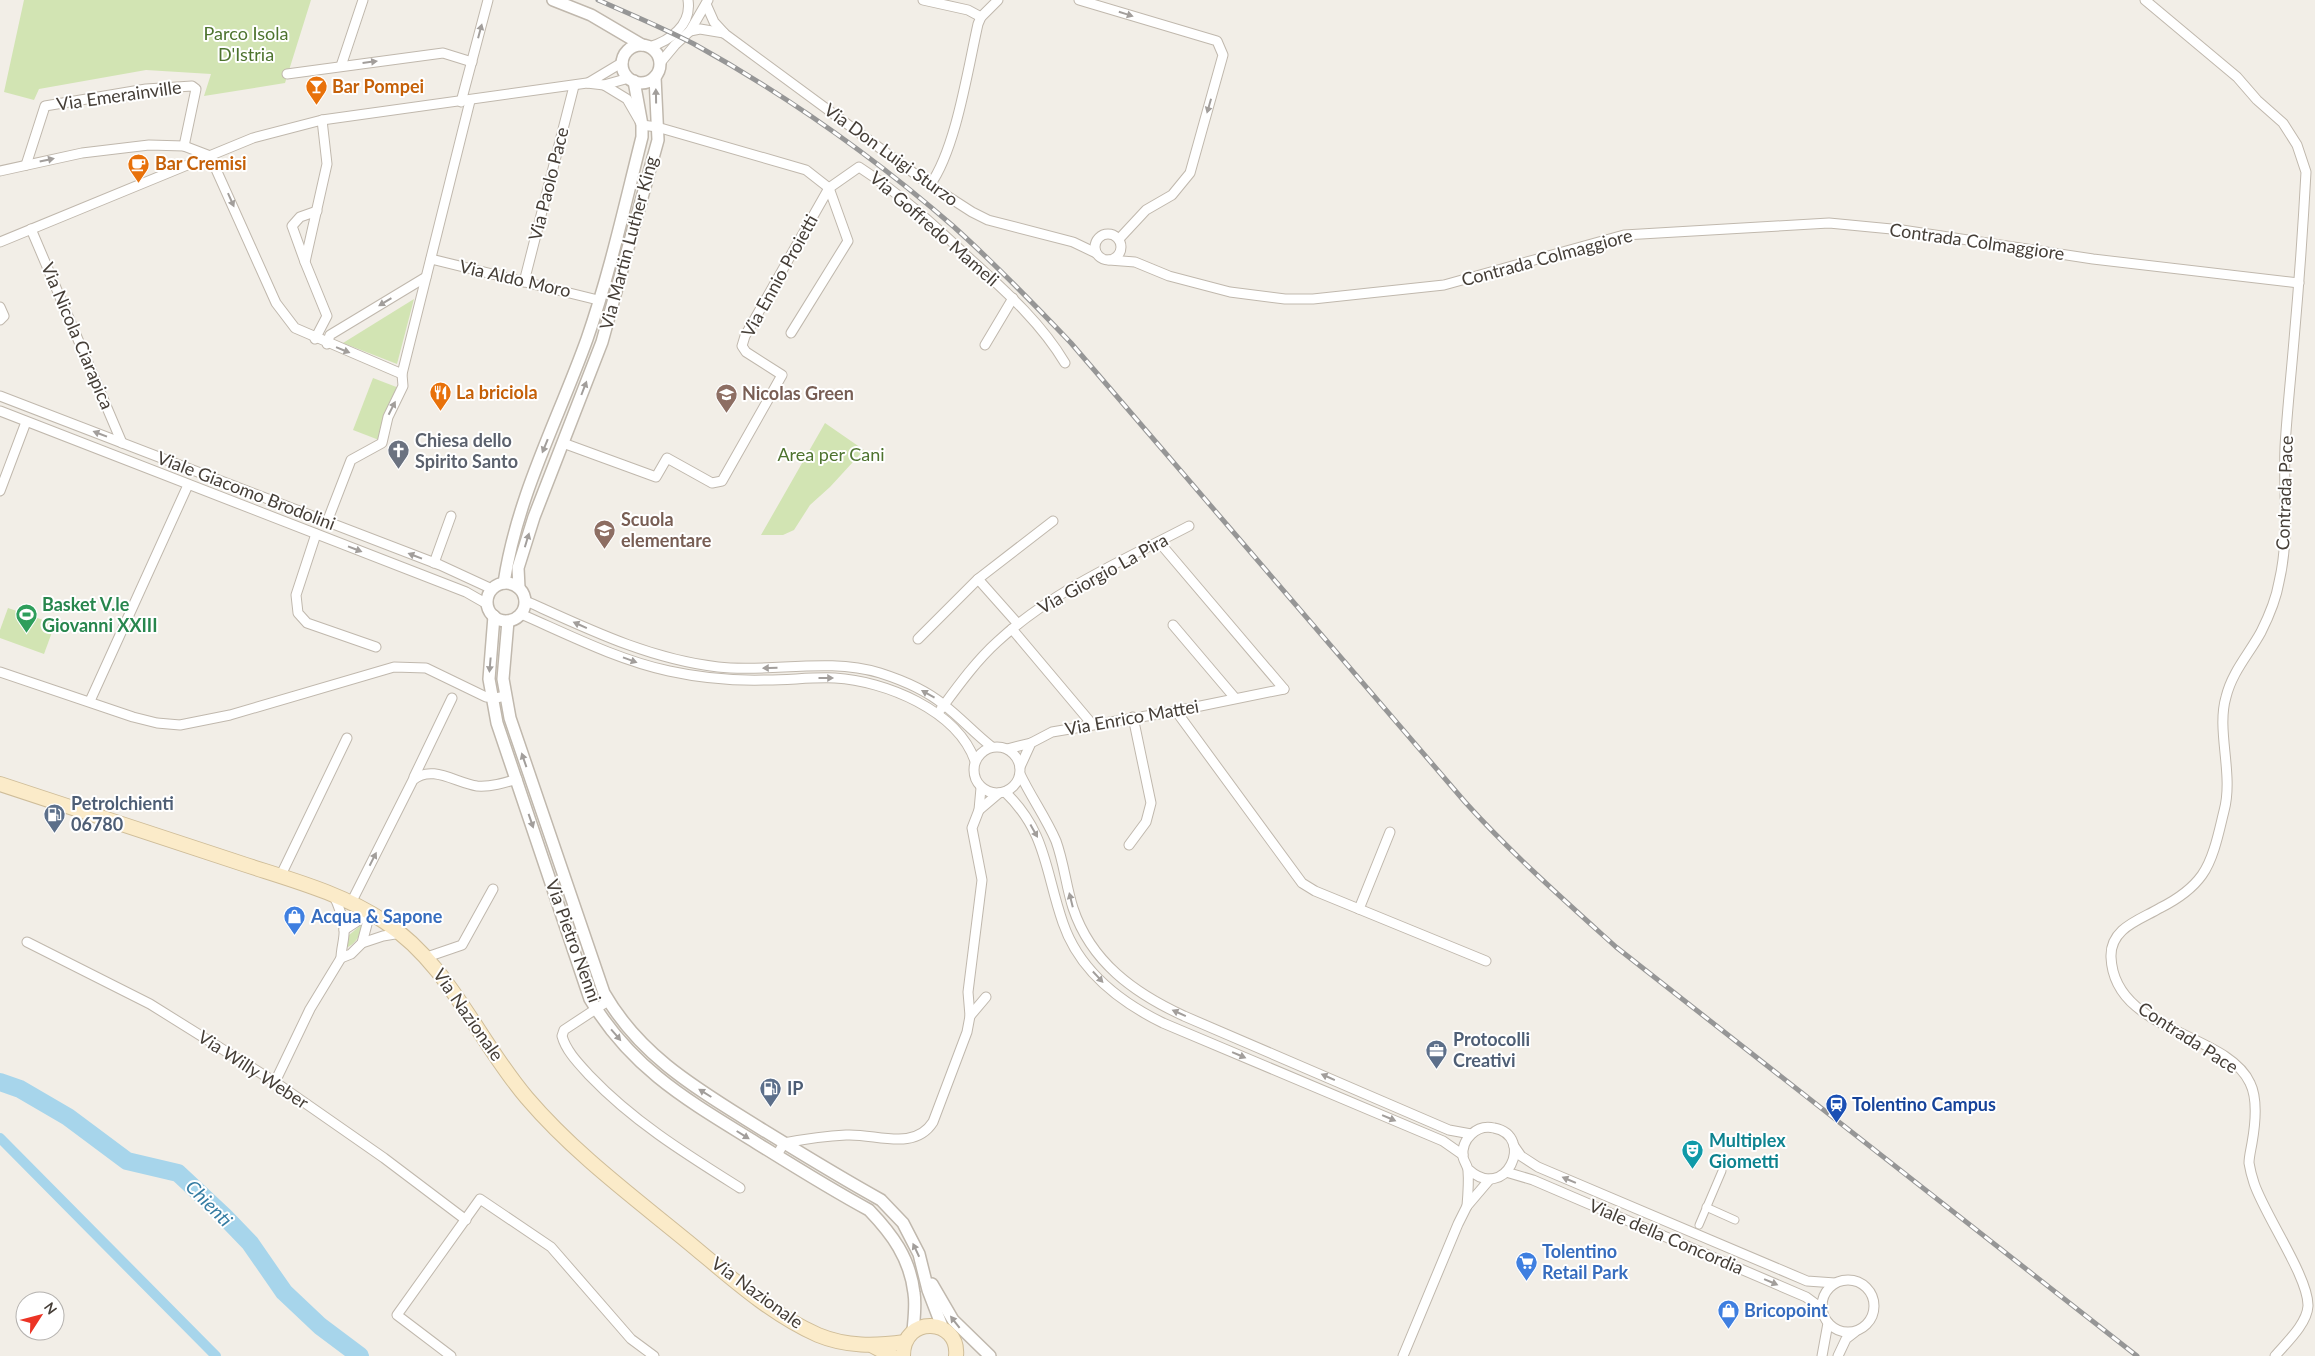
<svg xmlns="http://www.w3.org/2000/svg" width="2315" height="1356" font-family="Lato,sans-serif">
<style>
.green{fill:#d2e4b3}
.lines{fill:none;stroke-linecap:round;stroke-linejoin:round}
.canal{stroke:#a7d5eb;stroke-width:10}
.river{stroke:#a7d5eb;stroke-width:18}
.pedestrian-casing{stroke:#c0b8ad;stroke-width:9}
.minor-casing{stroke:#c0b8ad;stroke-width:11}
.tertiary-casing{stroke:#c0b8ad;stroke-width:14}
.secondary-casing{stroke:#cfbd99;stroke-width:16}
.pedestrian{stroke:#fff;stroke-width:7}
.minor{stroke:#fff;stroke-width:9}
.tertiary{stroke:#fff;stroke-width:11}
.secondary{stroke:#fbebc9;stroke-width:14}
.rail-casing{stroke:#969696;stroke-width:5}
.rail{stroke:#fff;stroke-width:3;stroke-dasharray:9;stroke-linecap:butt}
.oneway{fill:#a29e9b}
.labels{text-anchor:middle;stroke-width:4;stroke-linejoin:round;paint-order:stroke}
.park-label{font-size:18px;fill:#4d732e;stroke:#fff}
.food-label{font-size:18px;font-weight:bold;fill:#c56008;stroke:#fff;text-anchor:start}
.street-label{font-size:18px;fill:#453e37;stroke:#fff}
.education-label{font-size:18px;font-weight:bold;fill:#785e54;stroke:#fff;text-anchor:start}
.worship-label{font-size:18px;font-weight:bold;fill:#5b616d;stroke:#fff;text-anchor:start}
.leisure-label{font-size:18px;font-weight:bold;fill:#27864d;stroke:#fff;text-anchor:start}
.service-label{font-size:18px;font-weight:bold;fill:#4e5e75;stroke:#fff;text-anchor:start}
.shop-label{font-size:18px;font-weight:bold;fill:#366cbe;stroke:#fff;text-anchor:start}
.transit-label{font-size:18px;font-weight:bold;fill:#164399;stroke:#fff;text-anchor:start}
.culture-label{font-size:18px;font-weight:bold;fill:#0d838f;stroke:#fff;text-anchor:start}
.water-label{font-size:19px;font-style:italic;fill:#357ca2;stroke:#fff}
</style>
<rect width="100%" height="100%" fill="#f2eee7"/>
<g class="green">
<polygon points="24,0 311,0 285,83 204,96 211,74 146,70 39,89 34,100 4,92"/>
<polygon points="414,299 397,364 343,343"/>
<polygon points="373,378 399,388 379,440 353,430"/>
<polygon points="825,423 864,450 830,487 810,505 794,530 783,535 761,535"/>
<polygon points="8,608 55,624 44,654 0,638 0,630"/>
<path d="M361,925C363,934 354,945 346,948L349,935Z"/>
</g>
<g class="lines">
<polyline class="canal" points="0,1138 216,1356"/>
<polyline class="river" points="0,1082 20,1089 68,1117 127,1161 178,1173 224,1216 250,1243 284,1292 320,1326 360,1356"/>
<defs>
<g id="pedestrian">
<polyline points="1706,1207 1735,1220"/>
<polyline points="1699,1225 1722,1171"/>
</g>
<g id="minor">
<polyline points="923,0 968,10 981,17"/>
<polyline points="1079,0 1217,41 1223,55 1190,173 1172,195 1146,210 1119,239"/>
<path d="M2145,0L2237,77L2257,100L2283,123L2297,145L2306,172C2303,228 2299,284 2294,340C2291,376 2287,412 2285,447C2283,494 2290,535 2279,582C2276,600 2269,616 2261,632C2249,654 2232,672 2226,697C2216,731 2234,774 2224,811C2219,831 2214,858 2202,875C2192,889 2176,900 2160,908C2140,920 2110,928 2111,957C2114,1033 2227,1032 2250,1083C2258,1099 2255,1126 2252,1143C2251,1149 2249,1157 2249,1163C2250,1169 2252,1177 2254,1183C2264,1214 2309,1278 2308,1306C2307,1324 2286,1343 2275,1356"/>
<polyline points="706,4 714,22 725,34 930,185 972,212 988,220 1073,242 1096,253"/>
<polyline points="690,31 700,29 724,33"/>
<path d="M649,47C670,41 692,25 688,0"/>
<polyline points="660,63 675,45 690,31 708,0"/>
<polyline points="341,66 363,0"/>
<polyline points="287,74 443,53 472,62"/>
<polyline points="588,83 623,62"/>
<polyline points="604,85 627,99 642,125 657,127 806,170 829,188"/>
<polyline points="461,102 488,0"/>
<polyline points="26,165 45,106 146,89 192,86 196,89 184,146"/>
<polyline points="0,171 82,153 149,145 184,146 210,156 276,303 295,328 402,374"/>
<path d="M930,185C956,149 968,68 978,24L981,17L998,0"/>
<polyline points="31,229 122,443"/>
<circle cx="1108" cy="247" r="13"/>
<polyline points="0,242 253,138 322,120 587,83 604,85 629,78"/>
<polyline points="431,259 598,300"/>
<polyline points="1109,260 1135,262 1169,276 1230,292 1285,299 1313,299 1444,285 1624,235 1829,223 1902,230 2093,259 2299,283"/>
<polyline points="305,262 292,226 300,217 317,211"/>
<polyline points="524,282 574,86"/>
<polyline points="0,307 4,316 0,320"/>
<polyline points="791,333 848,241 829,188"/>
<polyline points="315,339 327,316 305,262 327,164 322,120"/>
<polyline points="327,344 330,335 426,277"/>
<polyline points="985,345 1013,298"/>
<polyline points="0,396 440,565 492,589"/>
<polyline points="0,411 466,592 487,604"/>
<path d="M563,443L656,477L667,458L712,483L722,481L782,375L746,352L742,346L745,336L829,188L859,167C899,193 933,224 968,257C1003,289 1040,321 1065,363"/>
<polyline points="0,491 26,422"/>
<polyline points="327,522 351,460 382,443 388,417 403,386 402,374 470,101"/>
<polyline points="316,534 296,595 298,613 307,623 376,647"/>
<polyline points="1159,542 1284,689"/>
<polyline points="434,563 451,516"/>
<polyline points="978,579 1018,624"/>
<path d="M526,601C588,629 649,659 718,667C771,673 827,657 880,673C902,680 926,690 944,705C961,718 974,733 992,747"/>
<path d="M521,614C569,635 618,660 669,671C701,678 734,681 767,680C790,680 812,677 835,678C885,681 957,710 975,761"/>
<polyline points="1173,625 1235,698"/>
<polyline points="1012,629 1092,724"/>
<polyline points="918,639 978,579 1053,521"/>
<polyline points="0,672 133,717 157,723 180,725 230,715 394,667 426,668 486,697 496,698 505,696"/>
<polyline points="90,701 188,485"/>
<path d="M941,709C958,686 976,661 997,642C1052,591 1124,560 1189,526"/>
<polyline points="1176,711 1302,883 1315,891 1486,961"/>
<circle cx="997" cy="770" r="23"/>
<polyline points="1007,749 1031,743"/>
<polyline points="1020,767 1031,743 1052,732 1176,711 1284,689"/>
<path d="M1020,774C1031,797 1046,818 1056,841C1064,863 1066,886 1073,908C1091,962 1134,993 1184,1016L1449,1130L1471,1134"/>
<polyline points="414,777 452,698"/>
<path d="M1005,792C1047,832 1045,872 1063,923C1079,970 1120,1002 1163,1023L1443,1141L1463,1155"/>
<polyline points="979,810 999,793"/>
<polyline points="1129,845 1146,822 1151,803 1133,717"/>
<polyline points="280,877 347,738"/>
<path d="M333,894C339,906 343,917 344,929C345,938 341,948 341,958"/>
<path d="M351,903L413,780C432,764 456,783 477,786C491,787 504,783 517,779"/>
<polyline points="1359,909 1390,832"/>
<polyline points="344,930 370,913"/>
<polyline points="27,942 150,1004 275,1082 384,1158 466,1220"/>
<polyline points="362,943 370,913"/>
<polyline points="427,957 462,945 493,889"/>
<path d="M608,1001L564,1030L562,1036C566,1051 579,1064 590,1076C634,1122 686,1154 740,1188"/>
<polyline points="970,1016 986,997"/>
<polyline points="275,1082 310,1009 341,958 351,954 362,943 383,936 401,933"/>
<polyline points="1514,1146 1521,1156 1538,1167 1807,1281 1835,1283"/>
<path d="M777,1155L784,1143C805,1139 825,1136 846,1135C875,1133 914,1152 933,1122L967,1032L970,1016L968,992L982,880L972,828L979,810L981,788"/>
<polyline points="1506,1172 1533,1180 1806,1297 1821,1308"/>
<path d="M1467,1206C1468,1194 1469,1182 1468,1171C1468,1166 1464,1162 1463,1157C1461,1139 1477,1124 1494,1128C1536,1136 1506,1204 1468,1169"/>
<circle cx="1848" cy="1306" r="26"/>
<polyline points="451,1356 397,1315 480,1199 551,1247 631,1339 654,1356"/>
<polyline points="1403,1356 1458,1224 1467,1206 1490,1179"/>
<polyline points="1822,1356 1828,1323"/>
<polyline points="1838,1356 1846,1339 1855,1332"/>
</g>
<g id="tertiary">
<polyline points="553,0 591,15 642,45"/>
<circle cx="641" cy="64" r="19"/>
<circle cx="506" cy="602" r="19"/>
<path d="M504,583C517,496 558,420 587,339C610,273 625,204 642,137V125L634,81"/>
<polyline points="519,588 518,568 534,517 602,342 658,140 655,77"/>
<path d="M494,616L489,679L497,723L590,999C632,1069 687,1100 755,1142C792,1165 830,1189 869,1210C892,1234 910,1258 914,1293C916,1305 914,1319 913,1331"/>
<path d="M508,621L503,679L510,718L604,993C641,1058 701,1091 763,1130C802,1154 841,1178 881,1200L903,1223L919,1254L928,1290L943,1329"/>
<polyline points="932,1284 953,1320 990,1356"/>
</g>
<g id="secondary">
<path d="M0,784C77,810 154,835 231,860C284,878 339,891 385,922C450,965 478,1041 527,1098C574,1153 632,1196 688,1242C728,1275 770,1314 818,1335C847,1347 875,1346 905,1342"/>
<polyline points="873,1346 892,1356"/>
<path d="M903,1356C903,1314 960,1318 956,1356"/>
</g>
</defs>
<use href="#pedestrian" class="pedestrian-casing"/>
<use href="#minor" class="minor-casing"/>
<use href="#tertiary" class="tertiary-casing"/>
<use href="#secondary" class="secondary-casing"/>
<use href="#pedestrian" class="pedestrian"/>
<use href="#minor" class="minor"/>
<use href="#tertiary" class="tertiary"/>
<use href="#secondary" class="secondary"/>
<defs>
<path id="rail" d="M598,0C630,14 663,28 694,44C786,95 874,157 953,226C994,263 1033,303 1071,343L1465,802C1512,854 1564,900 1616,947L2137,1356"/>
</defs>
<use href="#rail" class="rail-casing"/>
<use href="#rail" class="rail"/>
</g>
<defs><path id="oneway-solid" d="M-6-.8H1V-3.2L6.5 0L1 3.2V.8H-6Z" transform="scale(1.25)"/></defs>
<g class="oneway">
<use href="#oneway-solid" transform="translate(1126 14) rotate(17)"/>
<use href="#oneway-solid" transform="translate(480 31) rotate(-75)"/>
<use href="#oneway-solid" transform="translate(370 62) rotate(-7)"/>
<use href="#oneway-solid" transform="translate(656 96) rotate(-91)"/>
<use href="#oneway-solid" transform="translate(1209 106) rotate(106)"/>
<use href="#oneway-solid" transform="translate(47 160) rotate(-12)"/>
<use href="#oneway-solid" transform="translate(231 200) rotate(66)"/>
<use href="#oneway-solid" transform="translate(385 302) rotate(149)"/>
<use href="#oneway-solid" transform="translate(343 350) rotate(22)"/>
<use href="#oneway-solid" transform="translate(584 388) rotate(-69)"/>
<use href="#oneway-solid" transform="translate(392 408) rotate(-63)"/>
<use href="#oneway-solid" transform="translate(100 434) rotate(-159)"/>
<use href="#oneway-solid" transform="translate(545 446) rotate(112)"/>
<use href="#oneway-solid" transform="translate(527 540) rotate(-73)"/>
<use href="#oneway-solid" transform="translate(355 549) rotate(21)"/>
<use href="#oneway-solid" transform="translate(415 556) rotate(-159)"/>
<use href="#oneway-solid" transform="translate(580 625) rotate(-156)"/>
<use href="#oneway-solid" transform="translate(630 660) rotate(20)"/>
<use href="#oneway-solid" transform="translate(490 665) rotate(95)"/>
<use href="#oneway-solid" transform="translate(770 668) rotate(179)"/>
<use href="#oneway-solid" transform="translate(826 678)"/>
<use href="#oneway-solid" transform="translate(928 694) rotate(-151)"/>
<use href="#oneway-solid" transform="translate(524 760) rotate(-109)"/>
<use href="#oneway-solid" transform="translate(531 821) rotate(71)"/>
<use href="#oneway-solid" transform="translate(1034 831) rotate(61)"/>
<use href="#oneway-solid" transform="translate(373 859) rotate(-63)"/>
<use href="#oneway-solid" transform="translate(1071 900) rotate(-104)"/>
<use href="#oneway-solid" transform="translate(1098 977) rotate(47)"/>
<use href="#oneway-solid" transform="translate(1179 1013) rotate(-156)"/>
<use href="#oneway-solid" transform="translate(616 1035) rotate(49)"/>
<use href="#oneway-solid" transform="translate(1239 1055) rotate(23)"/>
<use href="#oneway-solid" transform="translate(1328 1077) rotate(-156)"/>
<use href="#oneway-solid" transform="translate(705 1093) rotate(-148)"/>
<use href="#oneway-solid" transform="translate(1389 1118) rotate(23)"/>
<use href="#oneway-solid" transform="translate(743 1135) rotate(32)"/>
<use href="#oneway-solid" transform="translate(1569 1180) rotate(-157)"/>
<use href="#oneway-solid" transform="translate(916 1250) rotate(-115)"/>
<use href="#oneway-solid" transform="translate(1771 1282) rotate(23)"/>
<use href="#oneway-solid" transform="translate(955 1322) rotate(-128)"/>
</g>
<defs>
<symbol id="bar-pin" viewBox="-11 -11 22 30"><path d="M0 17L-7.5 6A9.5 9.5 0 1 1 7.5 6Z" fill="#e8710a" stroke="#fff"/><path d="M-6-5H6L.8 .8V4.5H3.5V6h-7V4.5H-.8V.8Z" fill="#fff"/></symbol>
<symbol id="cafe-pin" viewBox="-11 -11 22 30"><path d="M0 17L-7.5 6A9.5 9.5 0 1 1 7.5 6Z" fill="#e8710a" stroke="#fff"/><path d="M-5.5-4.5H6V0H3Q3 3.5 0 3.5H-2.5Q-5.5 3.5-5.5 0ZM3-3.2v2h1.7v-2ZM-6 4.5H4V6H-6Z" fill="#fff"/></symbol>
<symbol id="restaurant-pin" viewBox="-11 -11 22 30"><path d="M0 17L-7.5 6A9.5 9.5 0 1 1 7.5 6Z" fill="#e8710a" stroke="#fff"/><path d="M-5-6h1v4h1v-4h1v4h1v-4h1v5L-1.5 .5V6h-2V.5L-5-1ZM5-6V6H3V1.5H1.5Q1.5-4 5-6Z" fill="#fff"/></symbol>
<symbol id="school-pin" viewBox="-11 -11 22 30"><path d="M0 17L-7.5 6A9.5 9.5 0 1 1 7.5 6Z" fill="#8d6e63" stroke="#fff"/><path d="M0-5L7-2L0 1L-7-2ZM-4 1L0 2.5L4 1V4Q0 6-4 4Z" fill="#fff"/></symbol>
<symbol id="church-pin" viewBox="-11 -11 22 30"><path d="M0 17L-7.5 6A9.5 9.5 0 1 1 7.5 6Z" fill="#6b7280" stroke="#fff"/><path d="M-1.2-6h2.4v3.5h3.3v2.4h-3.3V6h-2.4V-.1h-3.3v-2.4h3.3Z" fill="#fff"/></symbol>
<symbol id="stadium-pin" viewBox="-11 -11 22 30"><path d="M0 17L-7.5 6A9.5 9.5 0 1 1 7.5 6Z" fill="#2e9e5b" stroke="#fff"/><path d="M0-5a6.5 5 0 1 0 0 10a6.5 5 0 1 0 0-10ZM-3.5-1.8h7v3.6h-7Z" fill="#fff"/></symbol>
<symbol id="fuel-pin" viewBox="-11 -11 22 30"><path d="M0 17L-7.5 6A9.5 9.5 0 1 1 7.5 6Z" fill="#5c6f8a" stroke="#fff"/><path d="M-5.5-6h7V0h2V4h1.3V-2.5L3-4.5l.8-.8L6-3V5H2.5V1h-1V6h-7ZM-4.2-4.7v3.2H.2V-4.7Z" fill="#fff"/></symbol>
<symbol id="shop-pin" viewBox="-11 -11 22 30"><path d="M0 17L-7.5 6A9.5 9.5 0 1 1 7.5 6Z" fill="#3f7fe0" stroke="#fff"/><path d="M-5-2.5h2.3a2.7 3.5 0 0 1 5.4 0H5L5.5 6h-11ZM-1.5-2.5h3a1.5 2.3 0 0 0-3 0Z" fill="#fff"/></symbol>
<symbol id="office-pin" viewBox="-11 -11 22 30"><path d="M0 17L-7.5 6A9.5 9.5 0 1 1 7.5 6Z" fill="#5c6f8a" stroke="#fff"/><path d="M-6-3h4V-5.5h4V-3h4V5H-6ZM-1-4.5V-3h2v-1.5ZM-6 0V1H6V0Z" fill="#fff"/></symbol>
<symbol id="station-pin" viewBox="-11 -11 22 30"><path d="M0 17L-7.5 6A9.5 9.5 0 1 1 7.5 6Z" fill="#1a4fb4" stroke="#fff"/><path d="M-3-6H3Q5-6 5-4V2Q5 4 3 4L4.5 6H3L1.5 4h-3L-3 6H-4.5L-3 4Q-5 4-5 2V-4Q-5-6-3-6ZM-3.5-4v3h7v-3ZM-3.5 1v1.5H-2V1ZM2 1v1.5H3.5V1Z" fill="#fff"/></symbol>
<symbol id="theatre-pin" viewBox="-11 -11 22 30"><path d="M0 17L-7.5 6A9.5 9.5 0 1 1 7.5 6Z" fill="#0f9aa8" stroke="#fff"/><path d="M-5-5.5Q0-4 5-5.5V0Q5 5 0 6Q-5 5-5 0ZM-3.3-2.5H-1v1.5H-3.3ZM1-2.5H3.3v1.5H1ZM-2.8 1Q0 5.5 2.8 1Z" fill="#fff"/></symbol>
<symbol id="supermarket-pin" viewBox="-11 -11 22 30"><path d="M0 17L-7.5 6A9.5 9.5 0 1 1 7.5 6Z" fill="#3f7fe0" stroke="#fff"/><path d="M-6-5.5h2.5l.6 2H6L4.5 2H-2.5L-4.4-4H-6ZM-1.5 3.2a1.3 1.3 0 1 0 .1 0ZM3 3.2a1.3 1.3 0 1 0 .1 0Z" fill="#fff"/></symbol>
</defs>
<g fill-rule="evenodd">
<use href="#bar-pin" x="304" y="74" width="25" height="34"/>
<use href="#cafe-pin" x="126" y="152" width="25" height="34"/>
<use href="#restaurant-pin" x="428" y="380" width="25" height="34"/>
<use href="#school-pin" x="714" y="382" width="25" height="34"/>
<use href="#church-pin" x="386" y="438" width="25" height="34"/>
<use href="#school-pin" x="592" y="518" width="25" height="34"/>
<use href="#stadium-pin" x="14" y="602" width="25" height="34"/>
<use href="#fuel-pin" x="42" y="802" width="25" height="34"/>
<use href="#shop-pin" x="282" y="904" width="25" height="34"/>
<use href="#office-pin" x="1424" y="1038" width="25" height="34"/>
<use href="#fuel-pin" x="758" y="1076" width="25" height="34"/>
<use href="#station-pin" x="1824" y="1092" width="25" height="34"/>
<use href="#theatre-pin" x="1680" y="1138" width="25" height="34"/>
<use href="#supermarket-pin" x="1514" y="1250" width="25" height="34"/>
<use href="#shop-pin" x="1716" y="1298" width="25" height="34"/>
</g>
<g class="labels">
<g class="park-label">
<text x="246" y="40">Parco Isola<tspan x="246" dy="21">D'Istria</tspan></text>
<text x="831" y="461">Area per Cani</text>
</g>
<g class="food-label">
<text x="332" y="93">Bar Pompei</text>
<text x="155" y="170">Bar Cremisi</text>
<text x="456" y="399">La briciola</text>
</g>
<g class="street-label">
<text transform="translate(119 96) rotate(-8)" y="6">Via Emerainville</text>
<text transform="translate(891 155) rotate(36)" y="6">Via Don Luigi Sturzo</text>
<text transform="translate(549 184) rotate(-76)" y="6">Via Paolo Pace</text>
<text transform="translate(934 229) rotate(41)" y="6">Via Goffredo Mameli</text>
<text transform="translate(1977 242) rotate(8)" y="6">Contrada Colmaggiore</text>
<text transform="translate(629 243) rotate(-75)" y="6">Via Martin Luther King</text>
<text transform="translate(1547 258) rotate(-15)" y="6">Contrada Colmaggiore</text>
<text transform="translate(780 276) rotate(-61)" y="6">Via Ennio Proietti</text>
<text transform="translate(515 279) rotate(13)" y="6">Via Aldo Moro</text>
<text transform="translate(77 336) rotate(67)" y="6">Via Nicola Ciarapica</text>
<text transform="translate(246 491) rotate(21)" y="6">Viale Giacomo Brodolini</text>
<text transform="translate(2285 493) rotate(-88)" y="6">Contrada Pace</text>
<text transform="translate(1103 574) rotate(-29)" y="6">Via Giorgio La Pira</text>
<text transform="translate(1132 718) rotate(-10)" y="6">Via Enrico Mattei</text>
<text transform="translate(573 941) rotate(70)" y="6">Via Pietro Nenni</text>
<text transform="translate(468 1015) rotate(55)" y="6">Via Nazionale</text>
<text transform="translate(2188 1038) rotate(33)" y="6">Contrada Pace</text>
<text transform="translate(253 1070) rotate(33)" y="6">Via Willy Weber</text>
<text transform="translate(1666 1237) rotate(23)" y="6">Viale della Concordia</text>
<text transform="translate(757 1293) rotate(36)" y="6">Via Nazionale</text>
</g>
<g class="education-label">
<text x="742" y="400">Nicolas Green</text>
<text x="621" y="526">Scuola<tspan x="621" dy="21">elementare</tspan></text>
</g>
<g class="worship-label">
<text x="415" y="447">Chiesa dello<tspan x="415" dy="21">Spirito Santo</tspan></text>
</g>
<g class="leisure-label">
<text x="42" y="611">Basket V.le<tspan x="42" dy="21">Giovanni XXIII</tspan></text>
</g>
<g class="service-label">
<text x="71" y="810">Petrolchienti<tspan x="71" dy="21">06780</tspan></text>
<text x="1453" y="1046">Protocolli<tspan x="1453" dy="21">Creativi</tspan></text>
<text x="787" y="1095">IP</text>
</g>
<g class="shop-label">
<text x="311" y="923">Acqua &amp; Sapone</text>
<text x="1542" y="1258">Tolentino<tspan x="1542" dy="21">Retail Park</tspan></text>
<text x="1744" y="1317">Bricopoint</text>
</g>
<g class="transit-label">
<text x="1852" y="1111">Tolentino Campus</text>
</g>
<g class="culture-label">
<text x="1709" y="1147">Multiplex<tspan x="1709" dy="21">Giometti</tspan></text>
</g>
<g class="water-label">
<text transform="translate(209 1203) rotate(45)" y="7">Chienti</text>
</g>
</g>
<g transform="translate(40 1316) rotate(54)"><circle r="24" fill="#ffffff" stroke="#b5b2af"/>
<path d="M0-4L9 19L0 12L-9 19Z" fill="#ec3425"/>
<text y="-8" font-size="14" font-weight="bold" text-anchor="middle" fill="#453e37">N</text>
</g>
</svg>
